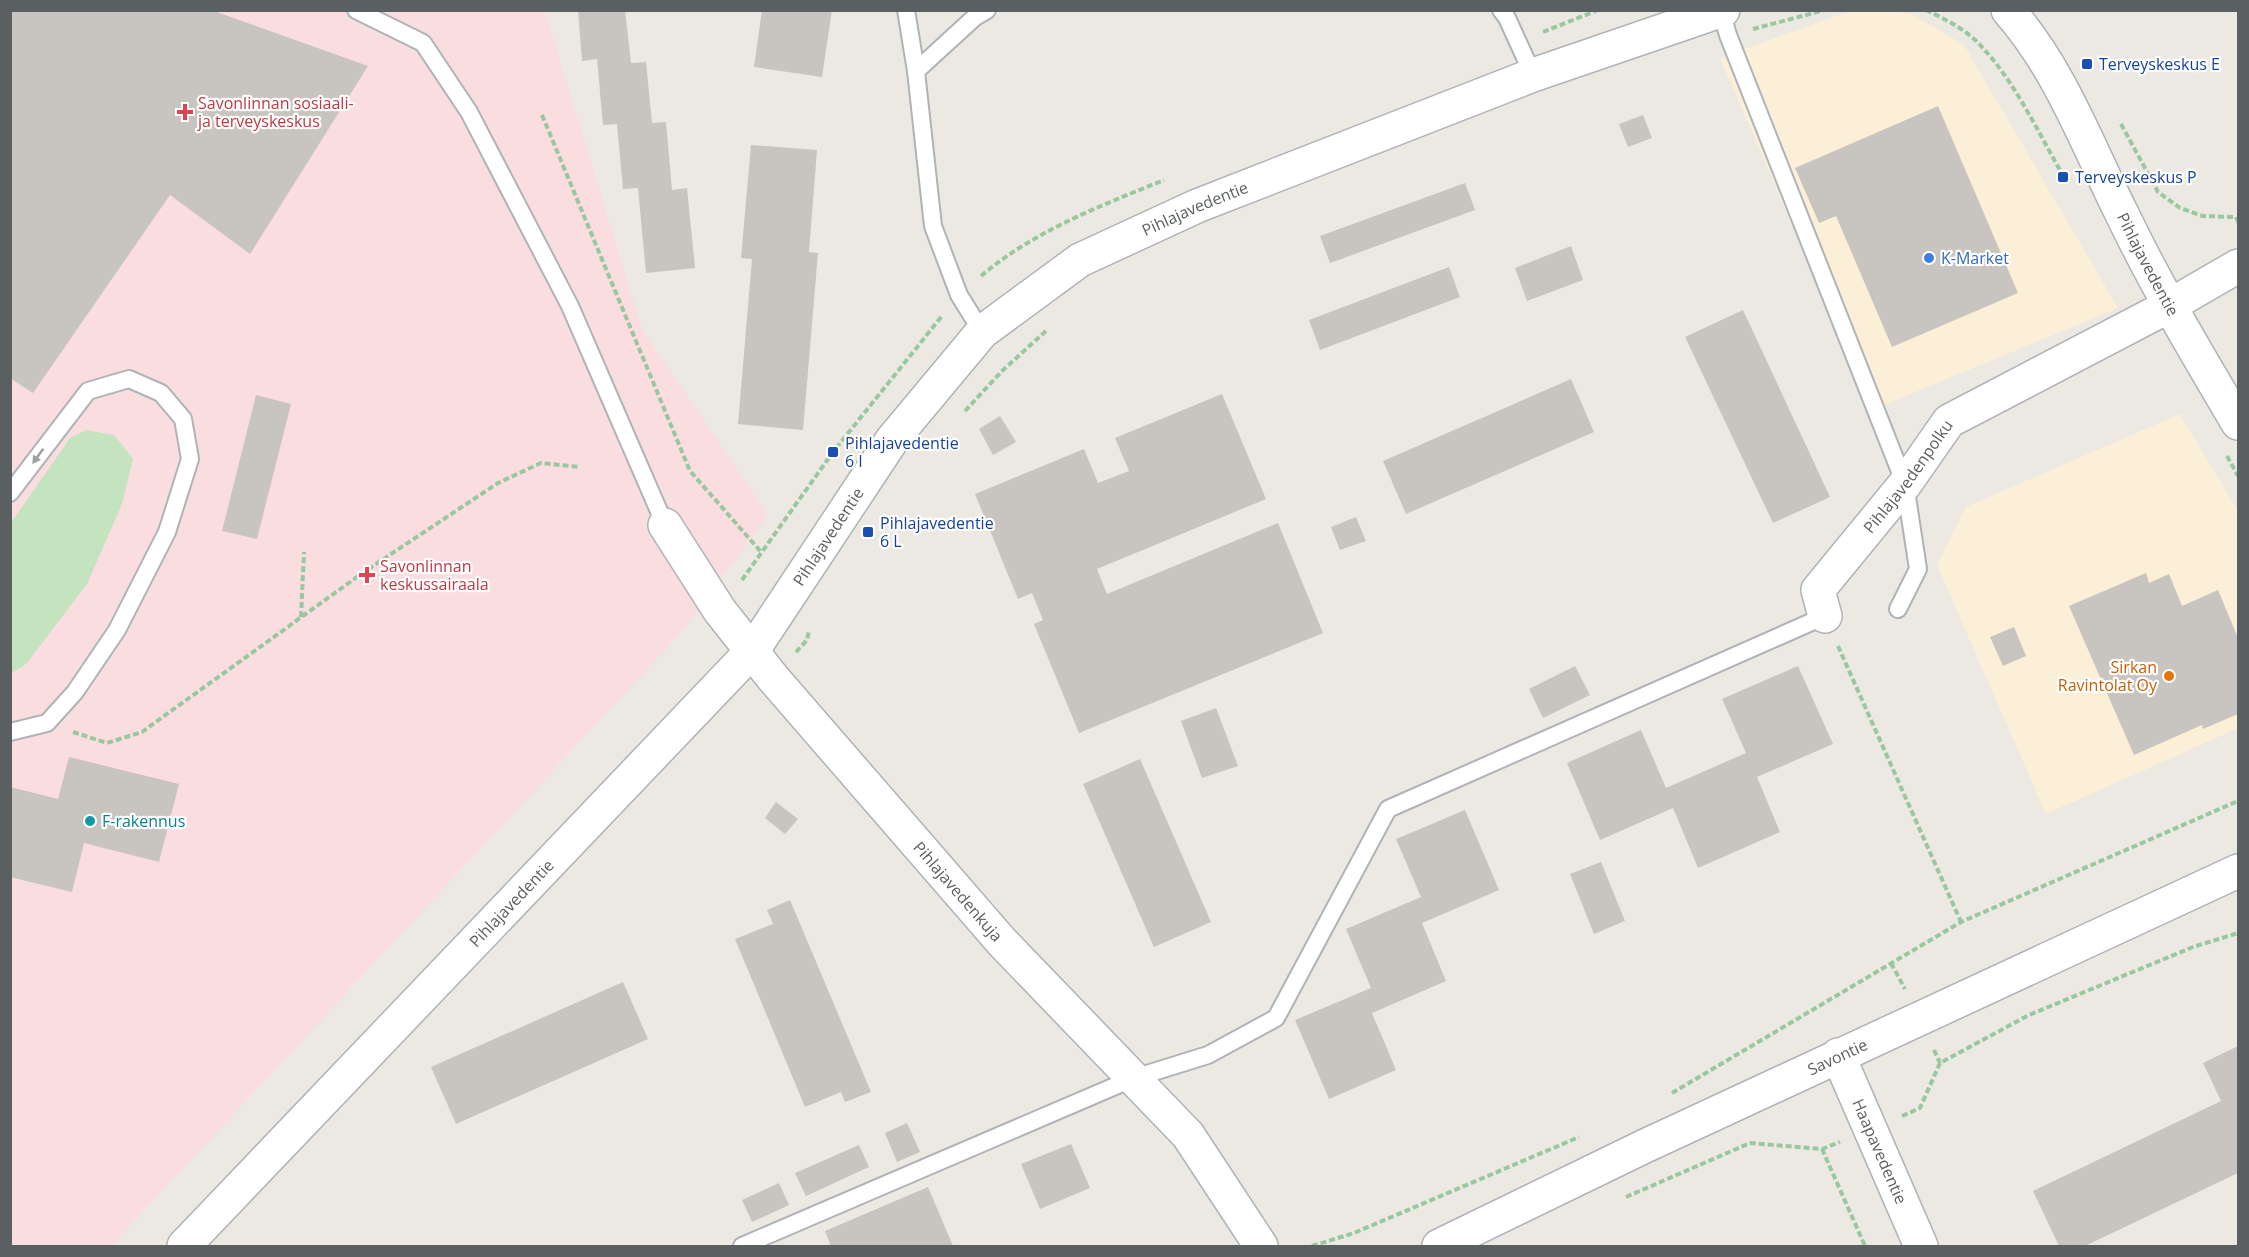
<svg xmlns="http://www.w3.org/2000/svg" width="2249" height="1257" font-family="'Open Sans',sans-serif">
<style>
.commercial{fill:#fcefd7}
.medical{fill:#fadddf}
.green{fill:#c4e3bf}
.building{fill:#c8c4bf}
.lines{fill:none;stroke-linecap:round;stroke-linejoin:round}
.lane-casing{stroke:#afb3b7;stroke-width:20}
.street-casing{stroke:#afb3b7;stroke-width:36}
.secondary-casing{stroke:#aeb3b7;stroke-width:36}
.path{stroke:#99c7a0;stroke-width:4;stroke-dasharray:6 3;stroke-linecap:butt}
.lane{stroke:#fff;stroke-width:16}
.street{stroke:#fff;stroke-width:33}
.secondary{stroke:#fff;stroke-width:33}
.oneway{fill:#9c9fa1}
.transit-dot{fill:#1a4fb4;stroke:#fff;stroke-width:2}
.health-dot{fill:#e0444e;stroke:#fff;stroke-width:2}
.shop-dot{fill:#3f7fe0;stroke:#fff;stroke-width:2}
.food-dot{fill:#e8710a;stroke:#fff;stroke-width:2}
.culture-dot{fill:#0f9aa8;stroke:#fff;stroke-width:2}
.labels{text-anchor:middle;stroke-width:4.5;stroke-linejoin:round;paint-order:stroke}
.transit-label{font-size:16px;fill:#164399;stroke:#fff;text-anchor:start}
.health-label{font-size:16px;fill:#be3a42;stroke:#fff;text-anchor:start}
.street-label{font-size:16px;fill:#5a5f62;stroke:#fff}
.shop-label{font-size:16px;fill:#366cbe;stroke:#fff;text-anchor:start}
.food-label{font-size:16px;fill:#c56008;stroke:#fff;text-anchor:end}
.culture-label{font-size:16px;fill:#0d838f;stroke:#fff;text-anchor:start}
</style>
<rect width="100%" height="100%" fill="#ece9e2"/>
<g class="commercial">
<polygon points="1853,10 1910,13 1964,45 2118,308 1872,410 1720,58"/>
<polygon points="2180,414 2238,511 2238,728 2046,814 1937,565 1966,507"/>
</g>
<polygon class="medical" points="10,11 545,11 642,329 768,515 678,636 111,1246 11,1246"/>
<polygon class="green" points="86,430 114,435 133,459 122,504 87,584 26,664 11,673 11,523 70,438"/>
<g class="building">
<polygon points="10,10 211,10 368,66 250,254 170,195 33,393 10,378"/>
<polygon points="578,10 625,10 631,63 646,62 652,123 666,122 672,190 687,188 695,268 646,273 638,188 623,189 617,124 603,125 597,59 582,61"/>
<polygon points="762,10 832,10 822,77 754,67"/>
<polygon points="1938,106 2018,293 1892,347 1836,216 1819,223 1795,168"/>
<polygon points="1643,115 1652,138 1628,147 1619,124"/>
<polygon points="751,145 817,150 809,252 818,253 803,430 738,424 752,259 741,258"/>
<polygon points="1465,183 1475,210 1330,263 1320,236"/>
<polygon points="1571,246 1583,280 1527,301 1515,268"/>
<polygon points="1449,267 1460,297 1320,350 1309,320"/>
<polygon points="1743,310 1830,497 1773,523 1685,337"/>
<polygon points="1571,379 1594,432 1406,514 1383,461"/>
<polygon points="1222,394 1266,499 1097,569 1107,594 1278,523 1323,633 1079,733 1034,624 1043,620 1032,593 1018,599 975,494 1084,449 1098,483 1129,471 1115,438"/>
<polygon points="256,395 291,404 257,539 222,531"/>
<polygon points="1000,416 1016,442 993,455 979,429"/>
<polygon points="1356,517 1366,541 1340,550 1331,527"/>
<polygon points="2146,573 2149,583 2169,574 2182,606 2218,590 2238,638 2238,714 2203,729 2202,725 2134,755 2069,606"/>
<polygon points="2014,627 2026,656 2003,666 1990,637"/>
<polygon points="1575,666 1590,695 1543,718 1529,689"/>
<polygon points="1798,666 1833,744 1757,777 1780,832 1698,868 1673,808 1600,840 1567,763 1641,730 1666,788 1746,753 1722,699"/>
<polygon points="1216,708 1238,766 1202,778 1181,721"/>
<polygon points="69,757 179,784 159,862 84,843 72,892 10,877 10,787 58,799"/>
<polygon points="1140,759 1211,922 1154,947 1083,784"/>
<polygon points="776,802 798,819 785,834 765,818"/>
<polygon points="1465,810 1499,890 1422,923 1446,981 1372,1013 1396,1070 1329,1099 1295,1020 1371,988 1346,929 1421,897 1396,839"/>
<polygon points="1601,862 1625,921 1594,934 1570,874"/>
<polygon points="790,900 871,1092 845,1102 841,1092 805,1107 735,939 773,924 767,910"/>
<polygon points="623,982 648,1039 456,1124 431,1067"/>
<polygon points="2238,1046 2238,1173 2085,1246 2059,1246 2033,1191 2221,1101 2203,1063"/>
<polygon points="907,1123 920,1152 897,1162 885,1133"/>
<polygon points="1071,1144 1090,1188 1040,1209 1021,1164"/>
<polygon points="859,1145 869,1167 806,1196 795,1173"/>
<polygon points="779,1183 789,1205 752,1222 742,1200"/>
<polygon points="928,1187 953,1246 831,1246 825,1231"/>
</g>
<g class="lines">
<defs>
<g id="lane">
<polyline points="356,10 423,43 469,112 570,306 665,525"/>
<polyline points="906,10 916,71"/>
<polyline points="1501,10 1507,18 1533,75"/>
<polyline points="1721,11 1728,35 1905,484 1918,569 1898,609"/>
<polyline points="982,332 959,295 933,226 916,71 975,17 987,10"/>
<polyline points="10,493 88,391 129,379 161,393 183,419 190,459 167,532 117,630 75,692 47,723 10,732"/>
<polyline points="742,1246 1134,1078 1208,1055 1276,1018 1388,809 1825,616"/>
</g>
<g id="street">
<path id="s1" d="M2008,10C2060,69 2087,144 2121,212C2156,285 2197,354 2238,423"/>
<path id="s2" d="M665,525L720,611L773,678L1002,942L1188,1135L1261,1246"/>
<path id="s3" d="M1825,616L1818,590L1905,484L1949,421L2169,306L2238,266"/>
<path id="s4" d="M1838,1055L1921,1246"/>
<path id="s5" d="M184,1246L753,650L892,440L982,332L1080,260L1197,206L1533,75L1723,10"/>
</g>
<g id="secondary">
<path id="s6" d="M1439,1246L1645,1146L2238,871"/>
</g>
</defs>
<use href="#lane" class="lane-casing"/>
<use href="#street" class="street-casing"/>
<use href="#secondary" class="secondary-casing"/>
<g class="path">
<path d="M1926,10C1945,19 1967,30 1981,46C2015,82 2037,130 2061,172"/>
<polyline points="1753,29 1825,10"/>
<polyline points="1543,32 1598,10"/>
<polyline points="542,115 690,471 762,553"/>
<polyline points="2121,124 2158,192 2180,208 2203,216 2236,217 2238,222"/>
<path d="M981,276C1034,231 1100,206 1164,180"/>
<polyline points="965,411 1002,371 1047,330"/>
<polyline points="2227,456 2238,476"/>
<polyline points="742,580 833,452 942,316"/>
<polyline points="301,617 304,552"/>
<polyline points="1838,646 1961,922"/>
<polyline points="796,652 807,640 809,631"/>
<polyline points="73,732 107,743 142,732 364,572 498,483 541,463 580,467"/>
<polyline points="1891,963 1905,989"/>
<polyline points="1934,1050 1940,1063"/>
<polyline points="1672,1093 1961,922 2238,801"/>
<polyline points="1902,1116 1920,1108 1940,1063 2029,1015 2193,947 2238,933"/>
<polyline points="1822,1149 1865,1246"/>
<polyline points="1626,1197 1750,1143 1822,1149 1840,1142"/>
<polyline points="1312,1246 1354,1233 1579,1137"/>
</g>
<use href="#lane" class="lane"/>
<use href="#street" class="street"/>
<use href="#secondary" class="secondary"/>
</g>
<defs><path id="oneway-solid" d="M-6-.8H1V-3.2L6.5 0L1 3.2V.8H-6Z" transform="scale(1.5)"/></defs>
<use class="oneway" href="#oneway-solid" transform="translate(38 456) rotate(126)"/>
<g class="transit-dot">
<rect x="2081" y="58" width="12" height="12" rx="3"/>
<rect x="2057" y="171" width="12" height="12" rx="3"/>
<rect x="827" y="446" width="12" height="12" rx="3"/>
<rect x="862" y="526" width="12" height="12" rx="3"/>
</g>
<g class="health-dot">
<path d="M182 103h6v6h6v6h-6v6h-6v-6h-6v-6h6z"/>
<path d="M364 566h6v6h6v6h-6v6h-6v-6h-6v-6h6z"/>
</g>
<circle class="shop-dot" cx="1929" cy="258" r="6"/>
<circle class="food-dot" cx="2169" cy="676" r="6"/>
<circle class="culture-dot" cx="90" cy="821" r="6"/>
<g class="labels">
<g class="transit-label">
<text x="2099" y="70">Terveyskeskus E</text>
<text x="2075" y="183">Terveyskeskus P</text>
<text x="845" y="449">Pihlajavedentie<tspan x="845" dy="18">6 I</tspan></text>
<text x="880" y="529">Pihlajavedentie<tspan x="880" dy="18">6 L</tspan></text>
</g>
<g class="health-label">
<text x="198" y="109">Savonlinnan sosiaali-<tspan x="198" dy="18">ja terveyskeskus</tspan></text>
<text x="380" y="572">Savonlinnan<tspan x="380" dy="18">keskussairaala</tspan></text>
</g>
<g class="street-label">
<text dy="6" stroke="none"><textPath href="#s5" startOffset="1464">Pihlajavedentie</textPath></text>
<text dy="6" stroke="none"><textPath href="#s1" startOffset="291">Pihlajavedentie</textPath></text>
<text dy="6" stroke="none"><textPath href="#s3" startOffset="172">Pihlajavedenpolku</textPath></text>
<text dy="6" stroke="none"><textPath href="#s5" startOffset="960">Pihlajavedentie</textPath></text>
<text dy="6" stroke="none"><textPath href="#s2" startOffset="470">Pihlajavedenkuja</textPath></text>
<text dy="6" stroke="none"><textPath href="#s5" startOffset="474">Pihlajavedentie</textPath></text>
<text dy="6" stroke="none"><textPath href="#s6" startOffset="441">Savontie</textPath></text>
<text dy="6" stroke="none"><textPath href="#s4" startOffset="105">Haapavedentie</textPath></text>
</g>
<g class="shop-label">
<text x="1941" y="264">K-Market</text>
</g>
<g class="food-label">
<text x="2157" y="673">Sirkan<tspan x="2157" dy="18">Ravintolat Oy</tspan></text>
</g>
<g class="culture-label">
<text x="102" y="827">F-rakennus</text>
</g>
</g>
<rect width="2249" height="1257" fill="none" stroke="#5a5f62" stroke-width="24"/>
</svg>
